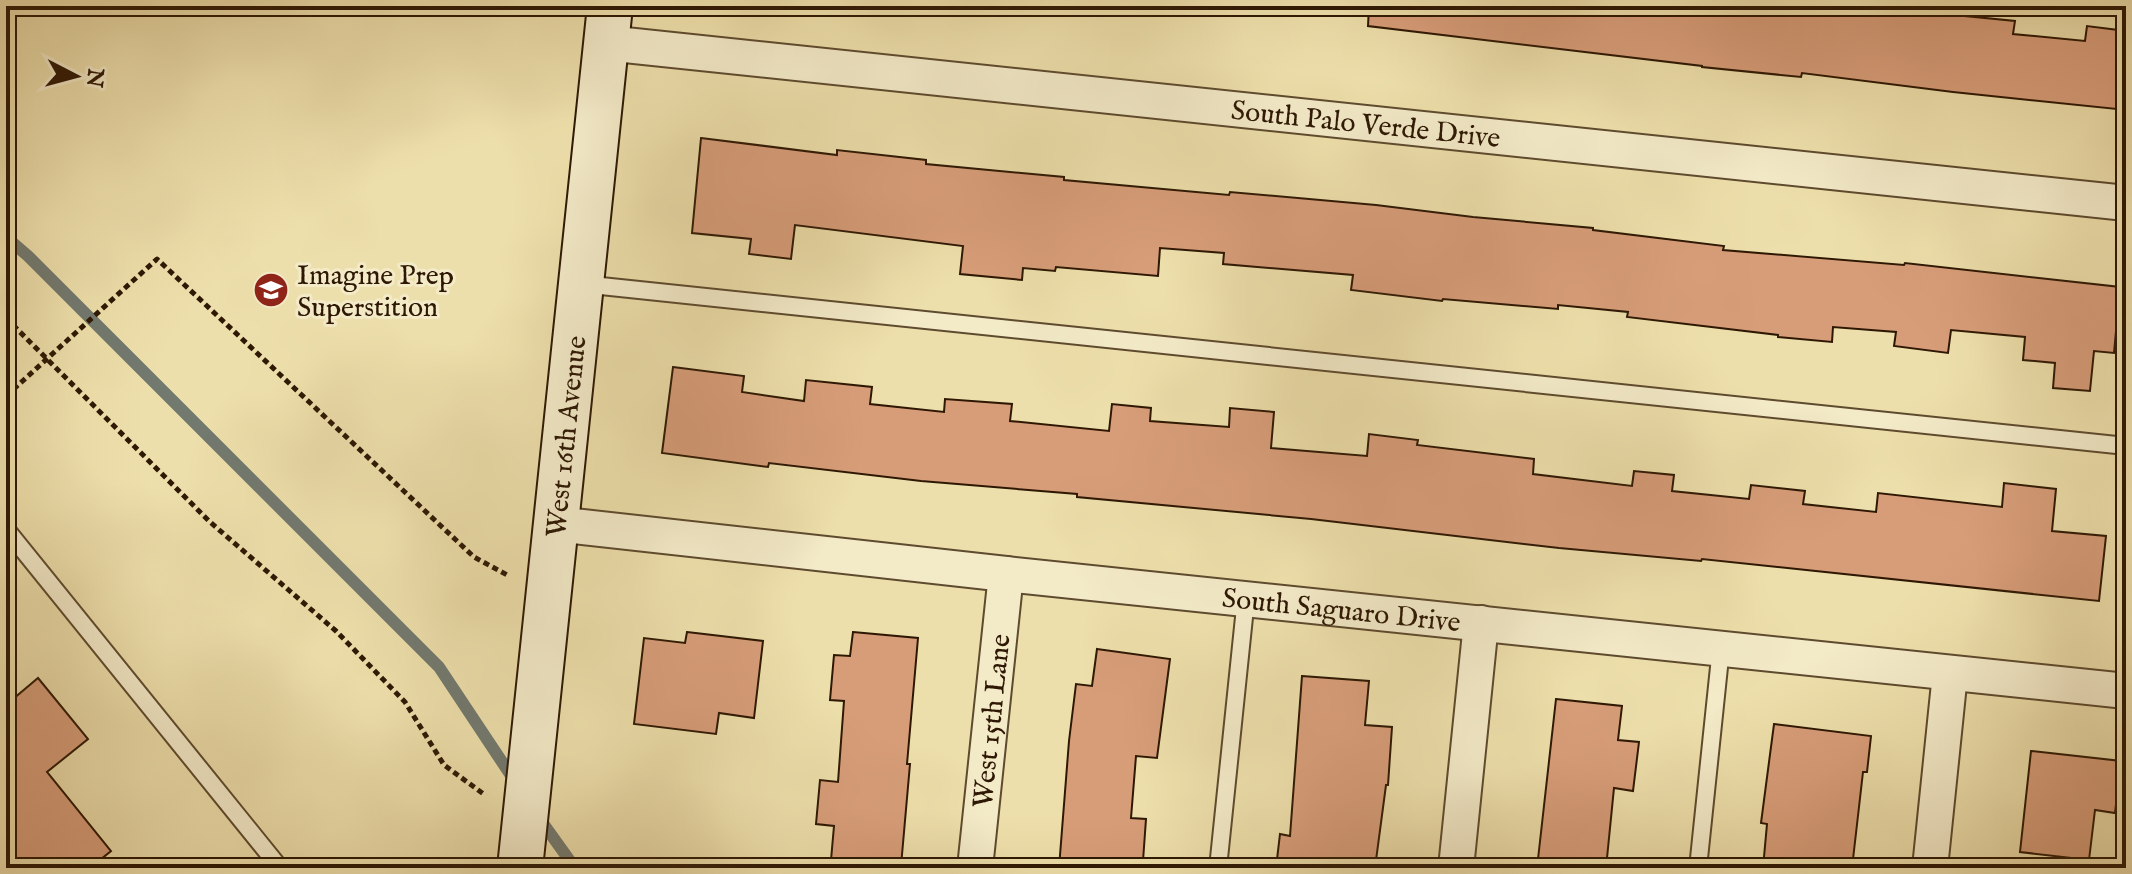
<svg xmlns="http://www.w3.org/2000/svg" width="2132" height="874" font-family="'IM FELL English',serif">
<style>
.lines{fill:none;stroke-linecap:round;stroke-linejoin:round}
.stream{stroke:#72796f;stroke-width:12}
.building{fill:#d79d79;stroke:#2e1804;stroke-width:2}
.lane-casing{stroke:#5e4a2e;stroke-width:20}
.street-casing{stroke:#5e4a2e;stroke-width:38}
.secondary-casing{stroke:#2e1804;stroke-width:48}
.path{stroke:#2e1804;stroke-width:5;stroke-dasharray:6 4;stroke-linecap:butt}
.lane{stroke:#f3eac8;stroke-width:16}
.street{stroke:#f3eac8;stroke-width:34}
.secondary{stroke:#f3eac8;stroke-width:44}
.labels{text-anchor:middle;stroke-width:6;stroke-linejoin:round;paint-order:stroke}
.street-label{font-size:28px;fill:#2e1804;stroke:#f3eac8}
.poi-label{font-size:28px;fill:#2e1804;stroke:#f3eac8;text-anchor:start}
</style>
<rect width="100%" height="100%" fill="#eddfab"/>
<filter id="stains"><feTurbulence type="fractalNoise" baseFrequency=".0025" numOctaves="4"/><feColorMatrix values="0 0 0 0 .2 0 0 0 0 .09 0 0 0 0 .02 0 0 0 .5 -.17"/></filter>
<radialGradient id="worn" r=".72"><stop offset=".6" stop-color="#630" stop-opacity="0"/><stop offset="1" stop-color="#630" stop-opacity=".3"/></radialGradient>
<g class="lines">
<g class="stream">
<polyline points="6,237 28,256 439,667 516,783"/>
<polyline points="537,815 575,868"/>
</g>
</g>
<g class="building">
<polygon points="1369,6 1925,6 1925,12 2015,21 2013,34 2085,41 2087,26 2126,31 2126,110 1953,92 1802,73 1801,77 1702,67 1702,66 1368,26"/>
<polygon points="701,138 837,155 837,150 926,160 926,164 1064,177 1064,180 1229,195 1230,192 1376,205 1473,217 1593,228 1593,230 1724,246 1723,250 1904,265 1905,263 2120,287 2114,353 2094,351 2090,391 2053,388 2055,363 2023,360 2025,337 1951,330 1948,353 1894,346 1896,332 1833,327 1832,342 1778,337 1778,335 1627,317 1628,312 1558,305 1558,309 1443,299 1442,301 1351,290 1353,275 1223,264 1224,253 1160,248 1158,276 1056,267 1055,271 1023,268 1022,280 960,274 963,246 795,225 791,259 749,254 751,239 692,233"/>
<polygon points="673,367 744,376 742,392 804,401 806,380 872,387 870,404 944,412 945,399 1012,404 1010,421 1109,431 1112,404 1151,408 1150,421 1229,427 1230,408 1274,412 1271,448 1367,456 1369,434 1418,440 1417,445 1534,459 1533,474 1632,486 1634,471 1674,475 1672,491 1749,499 1751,485 1805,491 1803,504 1876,512 1878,493 2002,507 2004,483 2056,489 2052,531 2106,536 2099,601 1702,559 1701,561 1559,548 1311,519 1077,497 1077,494 921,481 769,463 768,467 662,453"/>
<polygon points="687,632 763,641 754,718 719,713 716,734 634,724 644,638 685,643"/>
<polygon points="853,632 918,638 907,764 910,764 901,866 831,860 834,826 816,824 820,780 838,782 844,701 830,700 834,655 850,656"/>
<polygon points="1097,649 1170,659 1157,758 1136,756 1131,818 1146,819 1143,861 1125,859 1124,868 1059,868 1069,741 1076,684 1092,686"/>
<polygon points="1302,676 1369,681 1365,725 1392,727 1388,785 1386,785 1375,868 1276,868 1280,834 1290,836"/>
<polygon points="38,678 88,739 47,772 111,851 90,868 6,868 6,705"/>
<polygon points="1556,699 1622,706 1618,740 1639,742 1633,791 1614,788 1606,868 1537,868"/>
<polygon points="1774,724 1871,736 1867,772 1863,772 1852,868 1763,868 1767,824 1761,823"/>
<polygon points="2031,751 2121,761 2115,813 2095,810 2089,860 2020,852"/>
</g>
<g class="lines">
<defs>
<g id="lane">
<polyline points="582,284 2126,446"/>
<polyline points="6,529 280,868"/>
<polyline points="1218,868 1246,598"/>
<polyline points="1698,868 1721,648"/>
</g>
<g id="street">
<path id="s1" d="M606,43L2126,203"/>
<path id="s2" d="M556,524L1006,574L2126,691"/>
<path id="s3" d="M975,868L1006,574"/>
<polyline points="1456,868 1481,623"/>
<polyline points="1930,868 1950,674"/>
</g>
<g id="secondary">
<path id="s4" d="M520,868L610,6"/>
</g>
</defs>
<use href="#lane" class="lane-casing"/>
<use href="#street" class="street-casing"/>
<use href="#secondary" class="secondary-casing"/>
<g class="path">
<polyline points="6,318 210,522 336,631 405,702 444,765 485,795"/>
<polyline points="6,396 157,259 474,557 509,576"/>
</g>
<use href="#lane" class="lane"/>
<use href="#street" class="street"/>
<use href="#secondary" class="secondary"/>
</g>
<defs>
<symbol id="school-disc" viewBox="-11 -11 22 22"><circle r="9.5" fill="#8f2418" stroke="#f3eac8"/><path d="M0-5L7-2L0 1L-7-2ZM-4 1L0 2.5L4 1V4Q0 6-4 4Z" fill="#fff"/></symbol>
</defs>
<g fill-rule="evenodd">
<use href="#school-disc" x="251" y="270" width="40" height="40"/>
</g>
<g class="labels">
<g class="street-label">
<text dy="10" stroke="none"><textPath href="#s1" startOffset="764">South Palo Verde Drive</textPath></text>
<text dy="10" stroke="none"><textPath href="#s4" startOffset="434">West 16th Avenue</textPath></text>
<text dy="10" stroke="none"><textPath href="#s2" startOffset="790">South Saguaro Drive</textPath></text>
<text dy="10" stroke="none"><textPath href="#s3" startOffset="148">West 15th Lane</textPath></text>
</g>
<g class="poi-label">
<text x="297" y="284">Imagine Prep<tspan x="297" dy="32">Superstition</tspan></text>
</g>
</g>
<rect width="2132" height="874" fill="none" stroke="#eddfab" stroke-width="32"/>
<rect x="8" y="8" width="2116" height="858" fill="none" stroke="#2e1804" stroke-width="4"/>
<rect x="16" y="16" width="2100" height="842" fill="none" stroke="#2e1804" stroke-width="2"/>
<g transform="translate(76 76) rotate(96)" stroke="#f3eac8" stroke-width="6" paint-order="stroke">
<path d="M0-6L14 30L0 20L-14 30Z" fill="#2e1804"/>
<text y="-12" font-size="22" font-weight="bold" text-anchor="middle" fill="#2e1804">N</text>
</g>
<rect width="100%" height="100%" filter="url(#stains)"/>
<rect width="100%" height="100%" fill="url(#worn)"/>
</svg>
